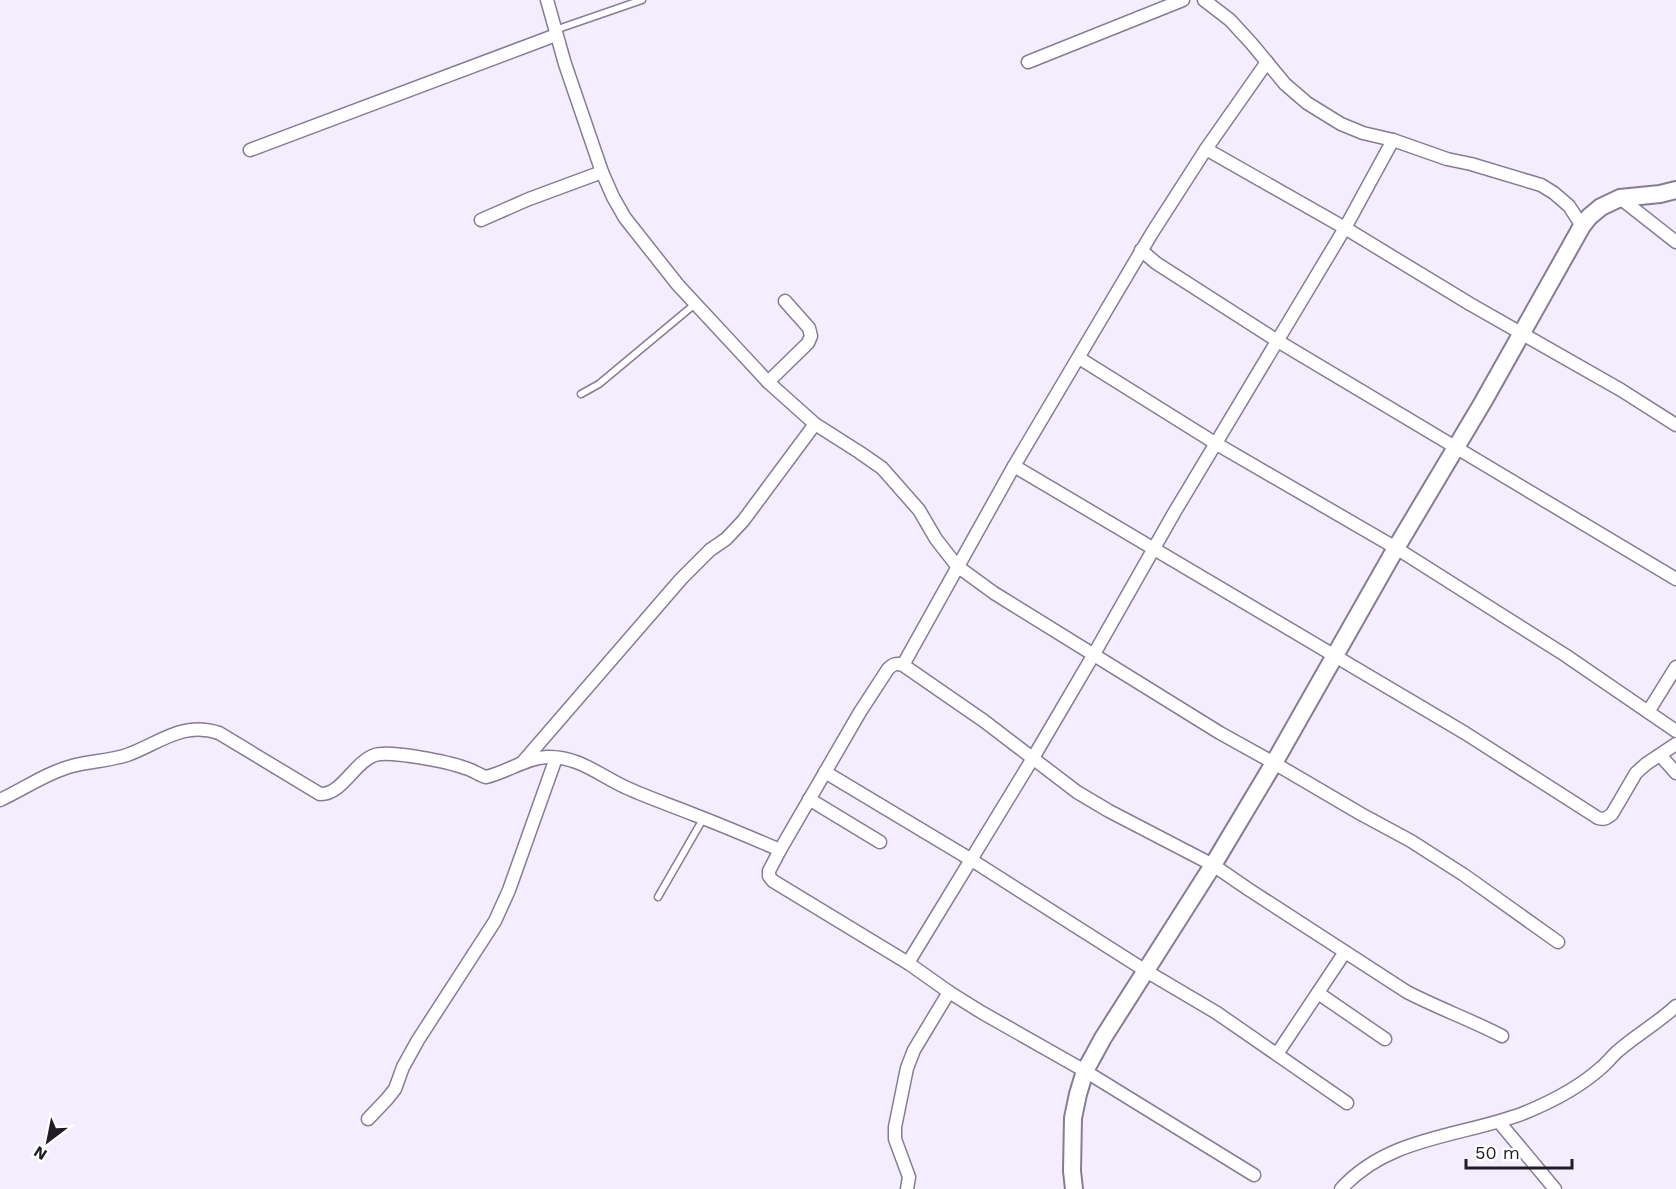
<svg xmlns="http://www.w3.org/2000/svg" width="1676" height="1189" font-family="'Work Sans',sans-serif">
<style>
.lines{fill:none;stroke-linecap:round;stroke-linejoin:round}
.service-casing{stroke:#867c94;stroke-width:9}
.minor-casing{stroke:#867c94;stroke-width:15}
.secondary-casing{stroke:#867c94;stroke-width:20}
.service{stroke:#fff;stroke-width:6}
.minor{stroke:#fff;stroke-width:12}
.secondary{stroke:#fff;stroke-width:16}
</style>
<rect width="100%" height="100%" fill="#f3edfd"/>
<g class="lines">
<defs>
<g id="service">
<polyline points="555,30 642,0"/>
<polyline points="581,394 599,384 695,304"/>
<polyline points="658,897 703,819"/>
</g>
<g id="minor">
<polyline points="547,0 565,64 602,172 613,197 625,218 678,285 768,382 815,424 859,452 882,468 919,510 936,539 957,566 994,593 1220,733 1274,763 1361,814 1411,841 1464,875 1558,942"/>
<polyline points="1204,0 1230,20 1252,44 1285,84 1307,103 1341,124 1363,133 1393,140 1447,159 1471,164 1541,185 1554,193 1569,206 1582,226"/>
<polyline points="1028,62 1183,0"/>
<polyline points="1206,149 1345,228 1470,304 1621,390 1676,425"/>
<polyline points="250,150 556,35"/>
<polyline points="1620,198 1676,242"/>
<polyline points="481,220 529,199 602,172"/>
<polyline points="1141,250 1156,263 1276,340 1676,579"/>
<polyline points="1079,358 1215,443 1396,548 1565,655 1676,731"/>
<polyline points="768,382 808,343 811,336 809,328 785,301"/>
<path d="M1014,466L1465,733L1598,818C1604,820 1607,818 1612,814L1636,773L1646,764L1676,744"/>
<polyline points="903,665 1014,466 1152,233 1206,149 1267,62"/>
<polyline points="1648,712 1676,667"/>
<polyline points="1660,755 1676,773"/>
<polyline points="522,763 681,579 710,550 726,539 743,521 815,424"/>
<polyline points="825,772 970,859 1146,971 1217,1013 1347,1103"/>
<polyline points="809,799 880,842"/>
<path d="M0,800C24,789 46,773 72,766C90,761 109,761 127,755C160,743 182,721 219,733L320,794C342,795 354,762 375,755C390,750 449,762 465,768C473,770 479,775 486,777C507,772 526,758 547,757C579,756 600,776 627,788C649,798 673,806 695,815C724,826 752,838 780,850L769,871V876L773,881L908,963L949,992L981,1012L1085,1071L1254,1175"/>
<path d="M780,850L860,712L888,669C893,664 896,663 903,665L984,721L1077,792L1109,811L1213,865L1248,889L1407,992C1438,1008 1471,1020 1502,1036"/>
<polyline points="908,963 1033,758 1094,654 1174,513 1345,228 1393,140"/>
<polyline points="1318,993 1385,1039"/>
<polyline points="1277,1054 1345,952"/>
<polyline points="368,1119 387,1099 395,1089 403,1067 418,1040 495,921 509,890 556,758"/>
<polyline points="1499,1122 1555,1189"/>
<polyline points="907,1189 909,1177 895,1139 895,1127 907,1068 914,1050 949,992"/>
<path d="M1341,1189C1389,1136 1461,1137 1524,1113C1551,1102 1580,1087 1602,1067C1608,1062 1612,1056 1618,1051C1636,1035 1658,1023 1676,1006"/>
</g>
<polyline id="secondary" points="1074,1189 1072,1171 1073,1118 1078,1094 1085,1071 1103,1038 1213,865 1274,763 1396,548 1483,402 1582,226 1589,217 1601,207 1620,198 1660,194 1676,190"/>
</defs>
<use href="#service" class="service-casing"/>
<use href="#minor" class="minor-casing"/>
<use href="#secondary" class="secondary-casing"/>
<use href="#service" class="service"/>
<use href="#minor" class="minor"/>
<use href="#secondary" class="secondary"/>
</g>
<g transform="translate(48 1141) rotate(212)" stroke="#ffffff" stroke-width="4.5" paint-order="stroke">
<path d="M0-4.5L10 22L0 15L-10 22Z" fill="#201c25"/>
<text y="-9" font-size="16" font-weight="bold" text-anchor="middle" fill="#201c25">N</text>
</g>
<path d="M1466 1159v9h106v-9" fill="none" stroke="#201c25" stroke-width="3"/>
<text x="1475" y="1159" font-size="18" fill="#201c25" stroke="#ffffff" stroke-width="4.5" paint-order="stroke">50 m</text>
</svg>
